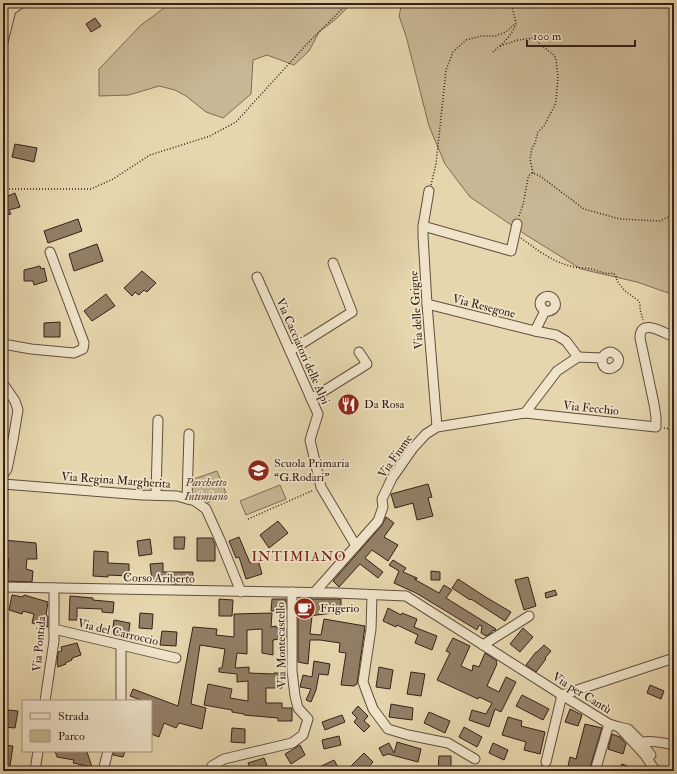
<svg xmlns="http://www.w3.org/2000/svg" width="677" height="774" font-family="'IM FELL Double Pica',serif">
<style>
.green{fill:#c8b794;stroke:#7f6c56}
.building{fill:#927f66;stroke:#362019}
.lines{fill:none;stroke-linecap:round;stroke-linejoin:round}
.minor-casing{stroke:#624e3e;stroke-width:11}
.path{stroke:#362019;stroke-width:1.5;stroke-dasharray:1 2;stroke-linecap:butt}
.minor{stroke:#efe4ca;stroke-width:9}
.labels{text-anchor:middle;stroke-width:3.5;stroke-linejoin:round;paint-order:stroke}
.street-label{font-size:12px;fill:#362019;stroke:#efe4ca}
.poi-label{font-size:12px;fill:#362019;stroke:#efe4ca;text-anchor:start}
.park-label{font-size:12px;font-style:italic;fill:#5a4638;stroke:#efe4ca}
.quarter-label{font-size:14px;letter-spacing:1px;fill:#7a1f14;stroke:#efe4ca}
</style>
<rect width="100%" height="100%" fill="#e6d6ad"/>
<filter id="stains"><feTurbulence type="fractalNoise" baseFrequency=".005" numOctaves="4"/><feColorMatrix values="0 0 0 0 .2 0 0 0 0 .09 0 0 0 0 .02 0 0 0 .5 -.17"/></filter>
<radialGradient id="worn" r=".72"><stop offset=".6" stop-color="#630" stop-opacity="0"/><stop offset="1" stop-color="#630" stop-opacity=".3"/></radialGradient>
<g class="green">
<polygon points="176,3 352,3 336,19 319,32 309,51 294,65 267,55 253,60 251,94 223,118 206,112 186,96 175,90 159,86 129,95 99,96 99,69 141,25 164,8"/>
<polygon points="402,3 674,3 674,295 637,282 581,269 526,235 470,197 445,164 429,126 406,36 399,16"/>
<polygon points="217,471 226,493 206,504 187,499 188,481"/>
<polygon points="280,485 286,499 246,515 240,501"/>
</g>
<g class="building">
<polygon points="95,18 101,26 91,32 86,24"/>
<polygon points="15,144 37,148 34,162 12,157"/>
<polygon points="15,193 20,207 9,210 11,214 5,215 3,209 3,198"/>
<polygon points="78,219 82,231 48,243 44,231"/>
<polygon points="97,244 103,261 74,271 69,254"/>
<polygon points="40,266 41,269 44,268 47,281 34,285 33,281 24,281 24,270"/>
<polygon points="142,271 156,283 147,292 144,290 139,295 135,292 132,296 124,288"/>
<polygon points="106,294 115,306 92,321 84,311"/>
<polygon points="60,322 60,337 44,337 44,323"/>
<polygon points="428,484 432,497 428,498 433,516 417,520 413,503 395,508 391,494"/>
<polygon points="386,517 394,523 384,537 398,545 388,561 372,550 365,558 383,572 378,578 360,564 339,587 333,581 382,525"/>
<polygon points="278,521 288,533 269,548 260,535"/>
<polygon points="174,537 185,537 184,549 174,549"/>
<polygon points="239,537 250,563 258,560 262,574 246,579 239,557 236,558 229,541"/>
<polygon points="197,538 212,538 215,544 215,561 197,561"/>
<polygon points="150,539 152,554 139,556 137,541"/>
<polygon points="3,540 36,543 37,559 27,559 26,569 33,571 32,582 3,581 3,570 8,570 9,559 3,558"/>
<polygon points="94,551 108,552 108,563 129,564 129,576 108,575 108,577 93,576"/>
<polygon points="393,560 406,568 403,572 417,578 417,579 414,579 439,593 444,585 452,590 446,598 496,629 495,631 493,630 491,633 486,636 481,633 482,626 479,625 477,630 416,593 394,583 399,571 389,565"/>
<polygon points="163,563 163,572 193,572 192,584 171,584 172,579 152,581 150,564"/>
<polygon points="431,571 440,572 440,580 431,580"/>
<polygon points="528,577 536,606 524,610 515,580"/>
<polygon points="458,579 484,596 511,612 505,621 471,599 470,600 452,588"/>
<polygon points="555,590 557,595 546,598 545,593"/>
<polygon points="12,595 23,597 24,595 48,602 46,616 48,616 48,627 32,623 34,614 23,611 22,614 9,610"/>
<polygon points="70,596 93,598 93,600 114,602 113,613 102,612 102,609 77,608 77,620 69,620"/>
<polygon points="219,599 233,600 232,616 219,616"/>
<polygon points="272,599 286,599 286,611 271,611"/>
<polygon points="298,599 341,599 341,612 309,616 312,616 310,634 321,635 324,619 365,626 357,684 354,686 341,685 346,653 339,652 340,643 320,640 310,640 308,664 298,662"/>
<polygon points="388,608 401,615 402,613 417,619 414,627 437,636 432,650 415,643 418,635 397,625 396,627 383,621"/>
<polygon points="140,613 153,614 152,629 139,628"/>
<polygon points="272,613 271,627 276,626 276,628 286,628 286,640 285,640 284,638 273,640 273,655 262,653 262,629 247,630 247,654 237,653 235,668 249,667 249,673 274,674 274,673 282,673 282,688 266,688 266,703 282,703 282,708 292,708 292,721 278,721 278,718 244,715 244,714 232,712 232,710 204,705 208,684 232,689 230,698 248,701 248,681 237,682 237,674 219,672 219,668 222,668 225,649 200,645 191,704 206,708 202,729 179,723 176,728 164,723 159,737 151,734 151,701 143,701 130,696 133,689 178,706 193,627 217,629 216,635 234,637 234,614"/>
<polygon points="114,620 130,623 128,637 112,634"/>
<polygon points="523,628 533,637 520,652 510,644"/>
<polygon points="162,631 177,632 176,646 160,645"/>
<polygon points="453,638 470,646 461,666 472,671 473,665 479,667 485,653 497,661 496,662 497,664 487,686 499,692 506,677 516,682 501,712 495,709 489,727 469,720 472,710 486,714 492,703 479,697 478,699 437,680 450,653 446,651"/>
<polygon points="77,643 81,655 72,658 72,660 65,663 66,664 58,667 57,664 58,652 62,651 61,647"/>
<polygon points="544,645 551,651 545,658 546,659 536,672 526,665 536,652 537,652"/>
<polygon points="314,661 330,664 328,675 319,674 316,690 311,702 306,700 311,689 300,687 303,675 312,677"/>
<polygon points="379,667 393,670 390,689 376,687"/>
<polygon points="411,672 425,674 421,696 407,694"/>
<polygon points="650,685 664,691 661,699 647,693"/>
<polygon points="522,695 549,709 543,720 516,706"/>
<polygon points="391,704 413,708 412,720 389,717"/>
<polygon points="358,706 368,716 364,721 370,726 364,732 354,722 357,718 352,713"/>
<polygon points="570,709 582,715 578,726 565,722"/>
<polygon points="8,710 18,711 15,728 5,727"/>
<polygon points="429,712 450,721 445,733 424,723"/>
<polygon points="342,715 345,722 325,730 322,722"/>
<polygon points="508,717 522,721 521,726 545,732 540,754 524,750 526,742 502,735"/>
<polygon points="585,724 602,728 589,771 567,771 570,757 576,759"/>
<polygon points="464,727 482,737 477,747 459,737"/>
<polygon points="232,728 245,729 245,743 231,742"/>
<polygon points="612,734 620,737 626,744 623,754 608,749"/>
<polygon points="339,736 341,745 324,749 322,740"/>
<polygon points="397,742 421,749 418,762 388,754 383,756 379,748 389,743 394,753"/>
<polygon points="493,743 508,750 504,760 489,753"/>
<polygon points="3,745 13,746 10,766 3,765"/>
<polygon points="300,745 305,755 291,764 285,754"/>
<polygon points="55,751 79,751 87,752 92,767 73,763 74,760 57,757"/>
<polygon points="114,751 125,751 123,757 113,755"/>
<polygon points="364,753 373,762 365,771 356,771 351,766"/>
<polygon points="439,756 451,756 451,770 438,770"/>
<polygon points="264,758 268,768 259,771 251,771 248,763"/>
<polygon points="334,760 340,771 311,771"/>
<polygon points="622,764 640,771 619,771"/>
</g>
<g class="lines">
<defs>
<g id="minor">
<polyline points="11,10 21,3"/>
<polyline points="3,42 11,10 11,3"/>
<polyline points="429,191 423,226 423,236 427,304 437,427"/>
<polyline points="423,226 511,251 517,224"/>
<polyline points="257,277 318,414 310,440 321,487 356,546"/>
<polyline points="427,304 535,331"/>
<path d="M545,311C531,301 551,289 555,302C557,308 551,312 545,311L535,331L556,335L566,341L578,357"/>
<polyline points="3,344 31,349 74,353 83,349 84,343 50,252"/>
<polyline points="290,351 352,312 333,263"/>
<polyline points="311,399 367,364 359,352"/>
<path d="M525,413L557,371L578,357L602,358C601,379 628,364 615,354C610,350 605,353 602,358"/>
<polyline points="3,475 7,469 13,440 18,410 15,401 4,385"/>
<polyline points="3,484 142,495 177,496 195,501 206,509 220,540 241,592"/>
<polyline points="156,495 158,420"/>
<polyline points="187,499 189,434"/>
<polyline points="3,587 336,593 406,596 562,695 609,724 619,727 645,755 654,769 658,771"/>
<path d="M314,593L378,521L383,507L382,499L392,478L413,448L426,434L437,427L525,413L656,427V417L654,404L640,338C640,317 664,333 674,337"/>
<polyline points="372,595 371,629 363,682 373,709 388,729 408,735 448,743 475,759"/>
<polyline points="54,629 176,658"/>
<polyline points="483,645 529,616"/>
<polyline points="45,701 54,641 54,588"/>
<polyline points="121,701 121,645"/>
<polyline points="619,727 628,729 641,742 651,755"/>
<path d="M639,744C645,739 666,743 674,745"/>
<polyline points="546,762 562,695 674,658"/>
<polyline points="35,771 38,751"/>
<polyline points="103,771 108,751"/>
<polyline points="210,771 212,766 224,759 292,743 303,735 308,719 298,708 295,696 292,671 292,592"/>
<polyline points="595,771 609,724"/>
</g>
</defs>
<use href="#minor" class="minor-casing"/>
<g class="path">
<polyline points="500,46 518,40 534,38 541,45 554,55 556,59 558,77 556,100 555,105 544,126 538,132 535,143 532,148 530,159 533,173"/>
<path d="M493,52C502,45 512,35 516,24"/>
<polyline points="431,185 436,164 446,70 453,52 466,40 481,36 495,36 506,32 516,23 511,3"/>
<polyline points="3,189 91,189 113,179 150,155 210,136 236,122 306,45 348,3"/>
<polyline points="519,216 523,205 528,178 530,174 533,173 540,176 584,209 620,219 660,221 674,214"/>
<path d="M521,238C536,249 551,261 570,266C577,268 585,268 592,269C599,271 606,275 613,273L616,276L617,281L625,291L639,301L640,304V309L643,320"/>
<polyline points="664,428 674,430"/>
<polyline points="248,519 314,490"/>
</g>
<use href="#minor" class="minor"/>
</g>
<defs>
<symbol id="restaurant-disc" viewBox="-11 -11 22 22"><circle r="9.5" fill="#8f2418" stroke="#efe4ca"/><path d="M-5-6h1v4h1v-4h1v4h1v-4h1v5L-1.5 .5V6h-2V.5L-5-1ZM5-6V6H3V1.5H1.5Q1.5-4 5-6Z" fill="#fff"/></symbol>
<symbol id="school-disc" viewBox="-11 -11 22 22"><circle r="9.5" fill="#8f2418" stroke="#efe4ca"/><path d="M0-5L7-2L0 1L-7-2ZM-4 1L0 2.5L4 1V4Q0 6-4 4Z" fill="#fff"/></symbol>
<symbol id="cafe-disc" viewBox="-11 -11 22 22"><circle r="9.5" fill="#8f2418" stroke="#efe4ca"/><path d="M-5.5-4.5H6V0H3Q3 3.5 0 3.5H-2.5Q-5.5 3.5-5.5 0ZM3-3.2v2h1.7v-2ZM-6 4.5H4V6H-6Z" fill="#fff"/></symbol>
</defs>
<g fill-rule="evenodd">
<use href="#restaurant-disc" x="336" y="392" width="25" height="25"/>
<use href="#school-disc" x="246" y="458" width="25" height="25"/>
<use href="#cafe-disc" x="292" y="596" width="25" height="25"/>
</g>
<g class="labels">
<g class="street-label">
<text transform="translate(484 306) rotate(14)" y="4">Via Resegone</text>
<text transform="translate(416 310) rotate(-94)" y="4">Via delle Grigne</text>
<text transform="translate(303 351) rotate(66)" y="4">Via Cacciatori delle Alpi</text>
<text transform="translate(591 408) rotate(6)" y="4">Via Fecchio</text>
<text transform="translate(395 456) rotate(-55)" y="4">Via Fiume</text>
<text transform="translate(116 480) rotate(4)" y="4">Via Regina Margherita</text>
<text transform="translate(159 578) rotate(1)" y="4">Corso Ariberto</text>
<text transform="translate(118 632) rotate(13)" y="4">Via del Carroccio</text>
<text transform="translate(39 644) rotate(-85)" y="4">Via Pontida</text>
<text transform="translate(281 645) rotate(-91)" y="4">Via Montecastello</text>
<text transform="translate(582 693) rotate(32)" y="4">Via per Cantù</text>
</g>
<g class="poi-label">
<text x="364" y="408">Da Rosa</text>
<text x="274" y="467">Scuola Primaria<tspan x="274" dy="14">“G.Rodari”</tspan></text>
<text x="320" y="612">Frigerio</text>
</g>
<g class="park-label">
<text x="206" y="486">Parchetto<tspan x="206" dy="14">Intimiano</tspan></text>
</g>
<g class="quarter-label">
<text x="299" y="561">INTIMIANO</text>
</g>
</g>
<rect width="677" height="774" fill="none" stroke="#e6d6ad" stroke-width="16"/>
<rect x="4" y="4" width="669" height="766" fill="none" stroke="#362019" stroke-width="2"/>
<rect x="8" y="8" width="661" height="758" fill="none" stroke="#362019"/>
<rect x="22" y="700" width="130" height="52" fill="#efe4ca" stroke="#a59683"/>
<rect x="30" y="713" width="20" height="6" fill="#efe4ca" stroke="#a59683"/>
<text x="58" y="720" font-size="12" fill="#362019">Strada</text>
<rect x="30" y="730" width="20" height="12" fill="#c8b794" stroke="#a59683"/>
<text x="58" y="740" font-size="12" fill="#362019">Parco</text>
<path d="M527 40v6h108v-6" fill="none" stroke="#362019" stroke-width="2"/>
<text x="533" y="40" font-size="12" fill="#362019" stroke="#efe4ca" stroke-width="3" paint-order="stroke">100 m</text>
<rect width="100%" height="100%" filter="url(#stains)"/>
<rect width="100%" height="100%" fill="url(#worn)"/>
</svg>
